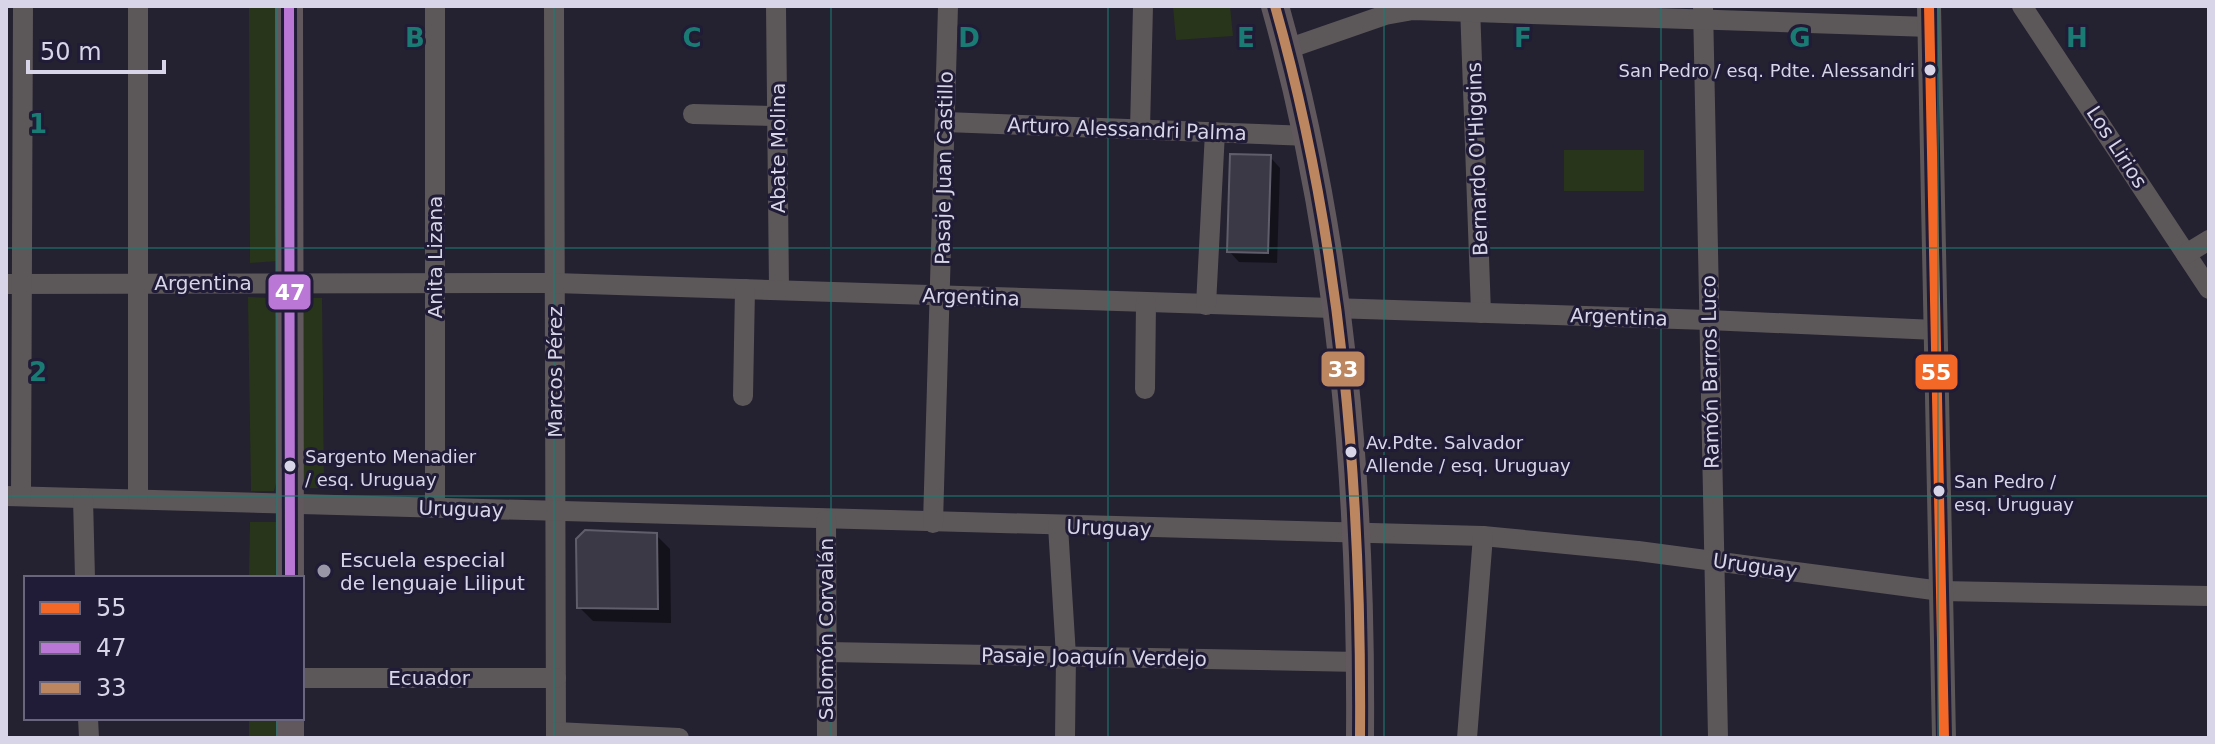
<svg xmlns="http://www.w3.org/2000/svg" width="2215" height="744" font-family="'DejaVu Sans',sans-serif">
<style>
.green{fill:#28351a}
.shadow{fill:#0007}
.building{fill:#3b3945;stroke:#605e6b;stroke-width:2}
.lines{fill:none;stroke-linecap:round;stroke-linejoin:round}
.minor{stroke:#5c5759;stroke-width:20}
.tertiary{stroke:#5c5759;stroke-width:24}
.secondary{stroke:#60585d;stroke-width:28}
.bus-1-casing{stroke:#201b36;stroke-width:16}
.bus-2-casing{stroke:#201b36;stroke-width:16}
.bus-3-casing{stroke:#201b36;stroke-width:16}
.bus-1{stroke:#f36827;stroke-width:10}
.bus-2{stroke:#ba77d6;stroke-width:10}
.bus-3{stroke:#bb8660;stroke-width:10}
.grid{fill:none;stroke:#197b74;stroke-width:2;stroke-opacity:0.55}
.bus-dot{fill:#d7d5e7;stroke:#201b36;stroke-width:3}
.poi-dot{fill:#9896a7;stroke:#201b36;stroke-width:3}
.labels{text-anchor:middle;stroke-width:6;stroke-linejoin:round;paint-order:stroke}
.bus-label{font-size:18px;fill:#d7d5e7;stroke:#201b36;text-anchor:start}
.street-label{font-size:20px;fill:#d7d5e7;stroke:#201b36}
.poi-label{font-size:20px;fill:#d7d5e7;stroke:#201b36;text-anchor:start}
.grid-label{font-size:26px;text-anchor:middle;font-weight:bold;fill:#197b74;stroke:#201b36;stroke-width:6;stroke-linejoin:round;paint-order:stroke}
.line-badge{stroke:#201b36;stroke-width:3}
.badge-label{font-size:22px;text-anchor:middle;font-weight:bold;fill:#fff}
</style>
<rect width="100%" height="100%" fill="#242130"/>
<g class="green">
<polygon points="249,6 277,6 278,261 250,263"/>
<polygon points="1173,6 1230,6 1233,36 1176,40"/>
<rect x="1564" y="150" width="80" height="41"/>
<polygon points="248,297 271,298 278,306 278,476 274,491 251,491"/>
<polygon points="305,298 322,298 324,488 306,488 300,477 299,303"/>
<polygon points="250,522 279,522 279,578 249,578"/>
<rect x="249" y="718" width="31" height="20"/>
</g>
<g class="shadow">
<polygon points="1270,157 1280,168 1277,263 1239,262 1229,251"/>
<polygon points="656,535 670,549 671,623 593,621 579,607"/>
</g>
<g class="building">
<polygon points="1230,154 1271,155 1268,253 1227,252"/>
<polygon points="585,530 657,533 658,609 577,608 576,539"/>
</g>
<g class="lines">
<g class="minor">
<polyline points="435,6 435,508"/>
<polyline points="554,6 556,738"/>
<polyline points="776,6 779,290"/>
<polyline points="1470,6 1481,313"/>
<polyline points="1703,6 1718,738"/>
<polyline points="2022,6 2209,289"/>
<polyline points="1287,49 1385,15 1413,10 1930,27"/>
<polyline points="693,114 777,116"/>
<polyline points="945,122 1309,136"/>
<polyline points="1140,129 1143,6"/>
<polyline points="2186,254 2209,240"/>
<polyline points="6,284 555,283 1708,320 1936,330"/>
<polyline points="1206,305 1215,132"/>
<polyline points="1145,389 1146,303"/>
<polyline points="743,396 745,289"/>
<polyline points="6,496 1483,536 1638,551 1941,591 2209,596"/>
<polyline points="21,496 23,6"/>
<polyline points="83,498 85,578"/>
<polyline points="138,499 138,6"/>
<polyline points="826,520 827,738"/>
<polyline points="933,523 948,6"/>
<polyline points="1058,526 1066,656 1065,738"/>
<polyline points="827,652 1360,662"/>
<polyline points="302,678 556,678"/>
<polyline points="88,718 89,738"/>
<polyline points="556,732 679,738"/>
<polyline points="1467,738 1483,536"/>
</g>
<polyline class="tertiary" points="1929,6 1944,738"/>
<g class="secondary">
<polyline points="289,6 290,578"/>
<path d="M1275,6C1342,243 1362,492 1360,738"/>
<polyline points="290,718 290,738"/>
</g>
<defs>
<polyline id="bus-1" points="1929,6 1944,738"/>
<polyline id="bus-2" points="289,6 290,578"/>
<path id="bus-3" d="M1275,6C1342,243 1362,492 1360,738"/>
</defs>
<use href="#bus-1" class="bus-1-casing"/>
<use href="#bus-2" class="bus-2-casing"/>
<use href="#bus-3" class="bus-3-casing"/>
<use href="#bus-1" class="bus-1"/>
<use href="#bus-2" class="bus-2"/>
<use href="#bus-3" class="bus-3"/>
</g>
<path class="grid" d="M277,6V578M554,6V738M831,6V738M1108,6V738M1384,6V738M1661,6V738M1938,6V738M6,248H2209M6,496H2209M277,718V738"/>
<g class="bus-dot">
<circle cx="1930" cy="70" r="7"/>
<circle cx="1351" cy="452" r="7"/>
<circle cx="290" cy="466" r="7"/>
<circle cx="1939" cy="491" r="7"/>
</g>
<circle class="poi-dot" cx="324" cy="571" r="8"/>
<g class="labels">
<g class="bus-label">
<text x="1915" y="77" text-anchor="end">San Pedro / esq. Pdte. Alessandri</text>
<text x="1366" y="449">Av.Pdte. Salvador<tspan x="1366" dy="23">Allende / esq. Uruguay</tspan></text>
<text x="305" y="463">Sargento Menadier<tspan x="305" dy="23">/ esq. Uruguay</tspan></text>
<text x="1954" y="488">San Pedro /<tspan x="1954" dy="23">esq. Uruguay</tspan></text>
</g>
<g class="street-label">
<text transform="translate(1127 129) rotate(2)" y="7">Arturo Alessandri Palma</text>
<text transform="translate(2117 147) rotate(57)" y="7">Los Lirios</text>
<text transform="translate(778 148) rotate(-90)" y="7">Abate Molina</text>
<text transform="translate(1477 159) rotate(-92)" y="7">Bernardo O'Higgins</text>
<text transform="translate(944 168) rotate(-89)" y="7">Pasaje Juan Castillo</text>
<text transform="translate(435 257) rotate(-90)" y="7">Anita Lizana</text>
<text x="203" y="290">Argentina</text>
<text transform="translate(971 297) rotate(2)" y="7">Argentina</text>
<text transform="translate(1619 317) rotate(2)" y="7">Argentina</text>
<text transform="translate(555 372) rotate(-90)" y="7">Marcos Pérez</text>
<text transform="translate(1710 372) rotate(-91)" y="7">Ramón Barros Luco</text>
<text transform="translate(461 509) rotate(2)" y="7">Uruguay</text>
<text transform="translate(1109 528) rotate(2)" y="7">Uruguay</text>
<text transform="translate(1755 566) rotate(8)" y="7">Uruguay</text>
<text transform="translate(826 629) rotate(-90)" y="7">Salomón Corvalán</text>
<text transform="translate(1094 657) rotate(1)" y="7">Pasaje Joaquín Verdejo</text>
<text x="429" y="685">Ecuador</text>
</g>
<g class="poi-label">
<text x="340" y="567">Escuela especial<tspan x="340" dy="23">de lenguaje Liliput</tspan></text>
</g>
</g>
<g class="grid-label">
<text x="415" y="47">B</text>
<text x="692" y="47">C</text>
<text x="969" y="47">D</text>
<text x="1246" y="47">E</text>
<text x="1523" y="47">F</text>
<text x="1800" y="47">G</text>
<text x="2077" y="47">H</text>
<text x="38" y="133">1</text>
<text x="38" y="381">2</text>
</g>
<g class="line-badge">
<rect x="267" y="273" width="45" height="38" rx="8" fill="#ba77d6"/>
<rect x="1320" y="350" width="46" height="38" rx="8" fill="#bb8660"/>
<rect x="1914" y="353" width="45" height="38" rx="8" fill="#f36827"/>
</g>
<g class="badge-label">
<text x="290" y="300">47</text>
<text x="1343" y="377">33</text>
<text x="1936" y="380">55</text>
</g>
<rect width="2215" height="744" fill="none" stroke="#d7d5e7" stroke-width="16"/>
<rect x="24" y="576" width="280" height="144" fill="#201b36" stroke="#69657d" stroke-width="2"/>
<rect x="40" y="602" width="40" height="12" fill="#f36827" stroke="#69657d" stroke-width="2"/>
<text x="96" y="616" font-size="24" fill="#d7d5e7">55</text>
<rect x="40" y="642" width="40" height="12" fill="#ba77d6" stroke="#69657d" stroke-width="2"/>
<text x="96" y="656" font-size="24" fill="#d7d5e7">47</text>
<rect x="40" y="682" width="40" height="12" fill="#bb8660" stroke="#69657d" stroke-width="2"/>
<text x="96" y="696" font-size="24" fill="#d7d5e7">33</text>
<path d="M28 60v12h136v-12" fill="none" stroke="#d7d5e7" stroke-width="4"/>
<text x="40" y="60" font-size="24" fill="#d7d5e7" stroke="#201b36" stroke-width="6" paint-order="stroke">50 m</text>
</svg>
